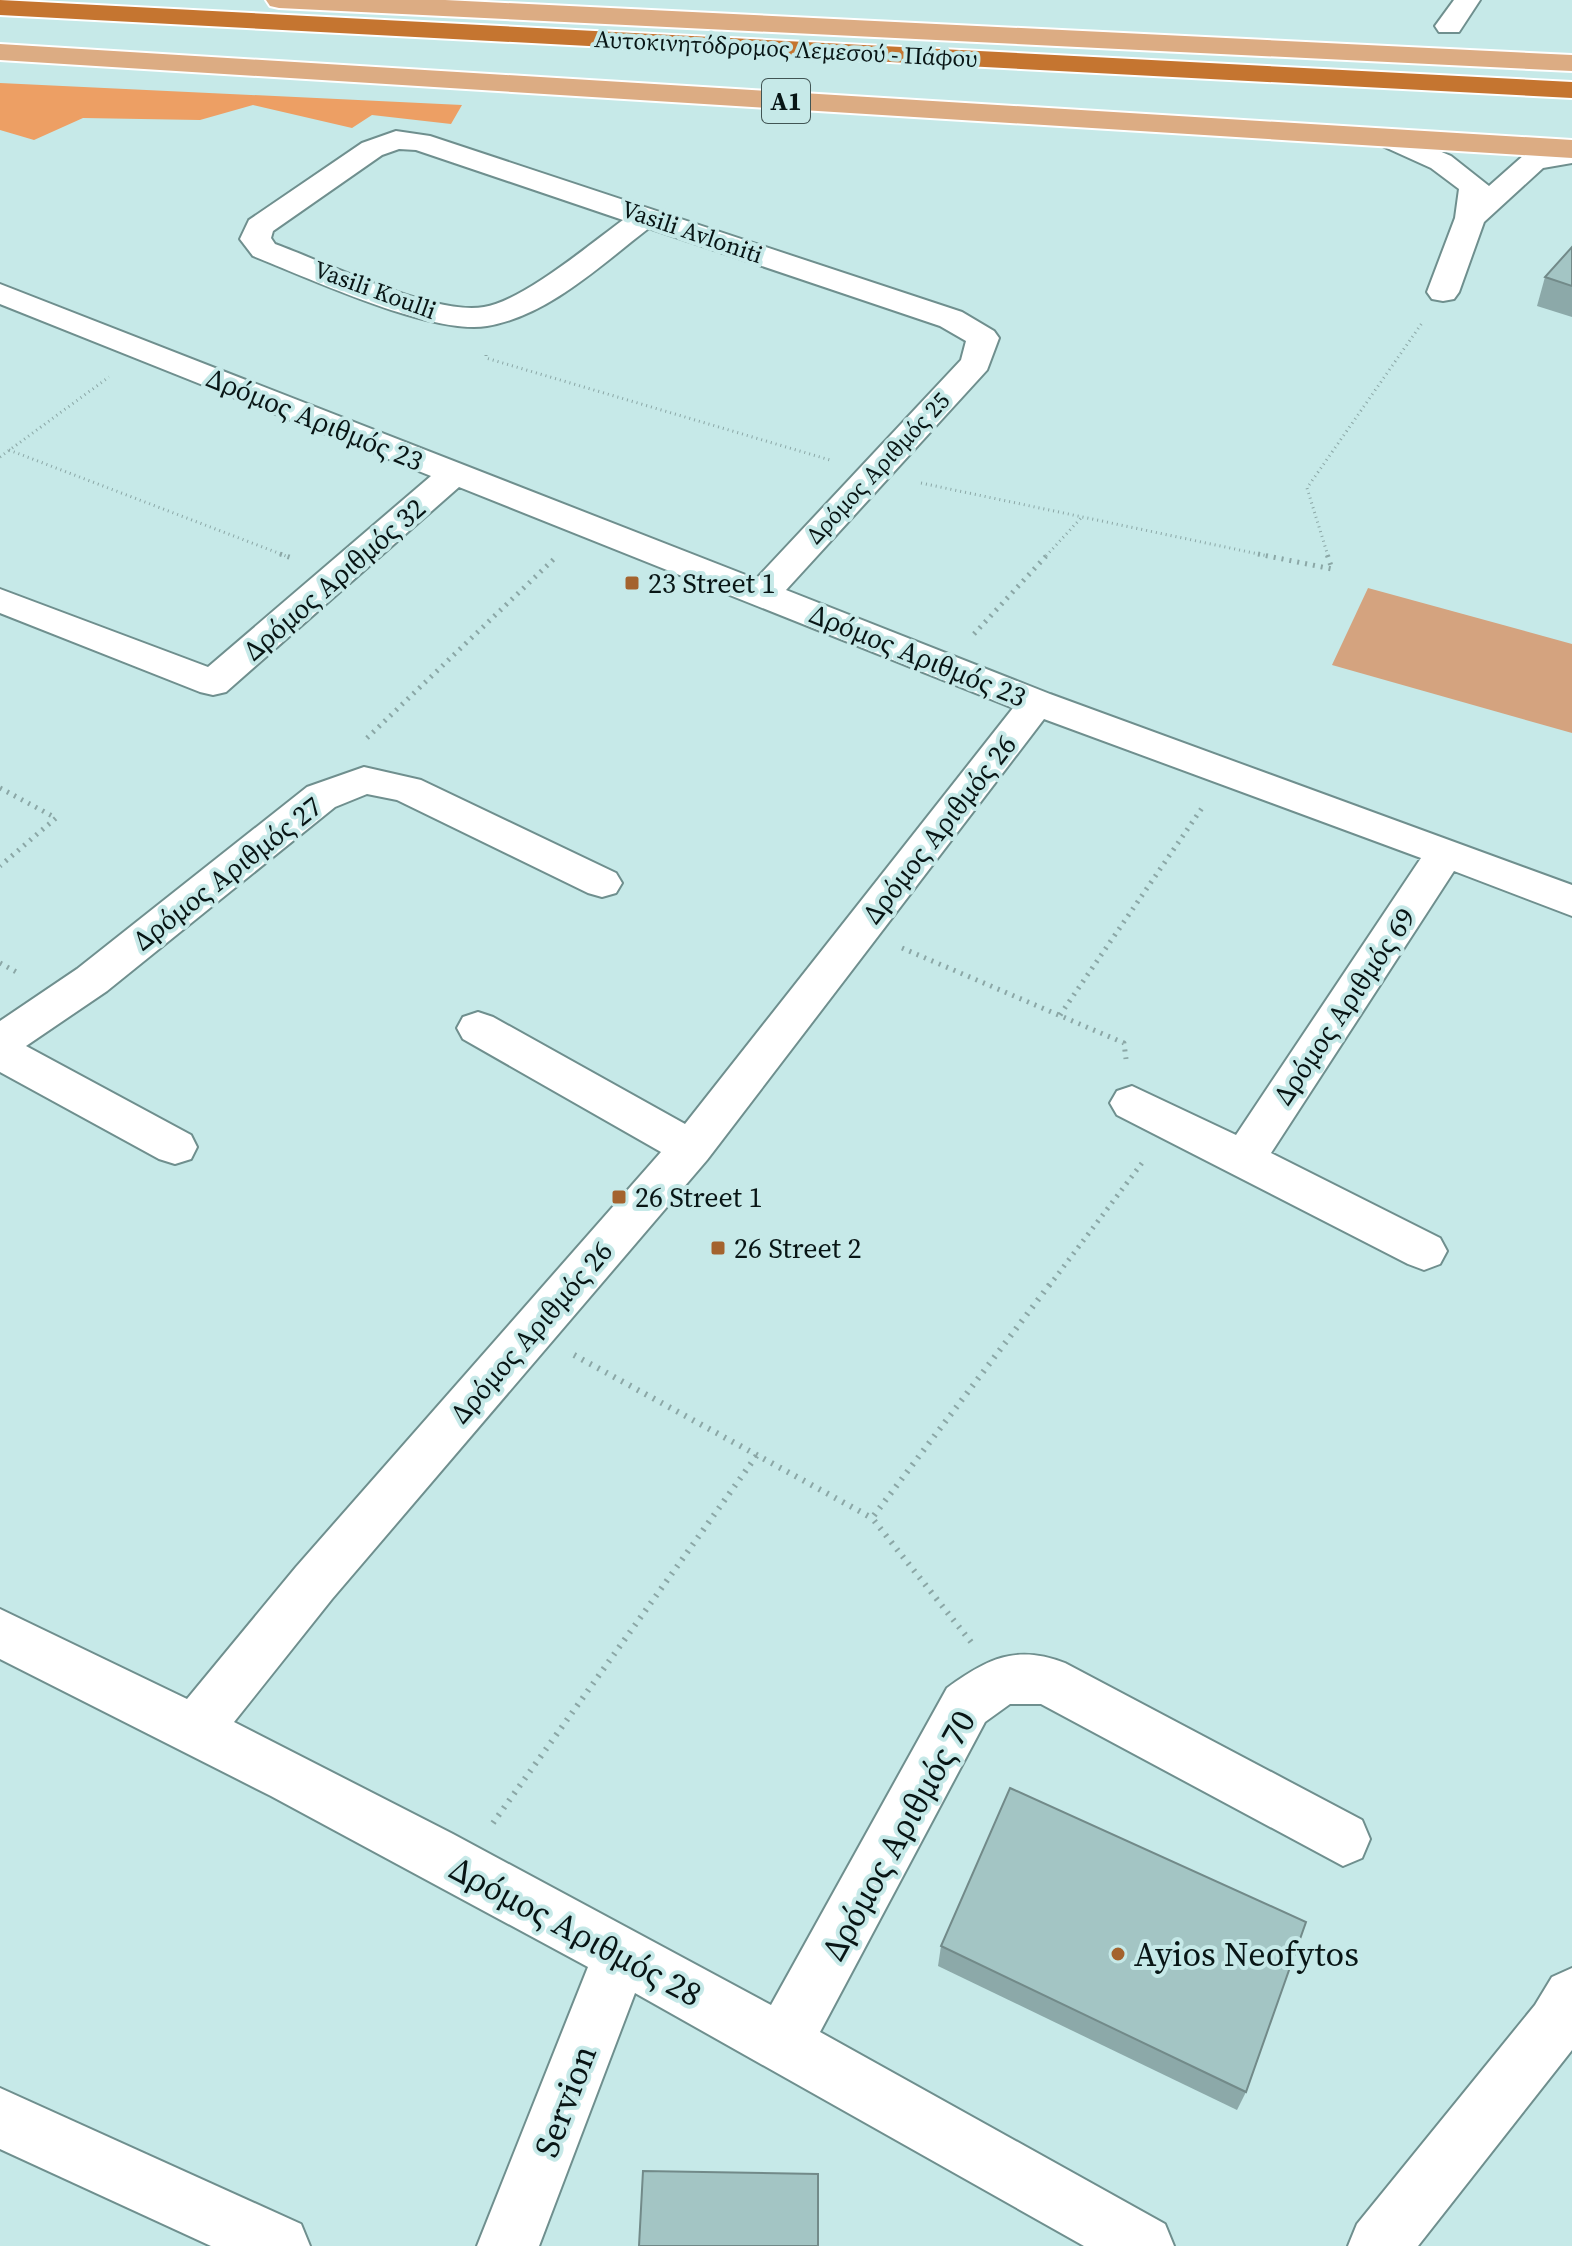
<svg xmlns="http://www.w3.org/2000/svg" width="1572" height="2246" font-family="'Source Serif 4',serif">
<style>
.green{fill:#d4a37f}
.forest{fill:#ed9f64}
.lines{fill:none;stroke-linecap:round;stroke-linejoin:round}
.minor-casing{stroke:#6f8f8e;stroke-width:4}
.major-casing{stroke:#fff;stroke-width:4}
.highway-casing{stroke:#fff;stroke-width:4}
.path-far2{stroke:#8ba7a6;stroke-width:3;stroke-dasharray:1 4;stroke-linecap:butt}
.path-far1{stroke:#8ba7a6;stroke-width:5;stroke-dasharray:2 6;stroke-linecap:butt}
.path{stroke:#8ba7a6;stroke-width:6;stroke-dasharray:2 7;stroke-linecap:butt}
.minor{fill:#fff;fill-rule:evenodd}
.major{fill:#dcac83;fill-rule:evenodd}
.highway{fill:#c57530;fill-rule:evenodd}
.wall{fill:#8ca9a9}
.building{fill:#a3c5c4;stroke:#728a89;stroke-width:2}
.poi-dot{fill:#a4632e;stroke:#c6e9e8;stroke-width:3}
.labels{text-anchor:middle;stroke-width:8;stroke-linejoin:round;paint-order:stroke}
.far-street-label{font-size:24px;fill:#081515;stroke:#c6e9e8}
.shield{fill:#c6e9e8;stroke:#415554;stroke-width:2}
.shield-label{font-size:26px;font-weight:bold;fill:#081515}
.street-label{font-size:28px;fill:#081515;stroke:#c6e9e8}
.poi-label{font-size:28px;fill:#081515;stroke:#c6e9e8;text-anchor:start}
.near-street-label{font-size:34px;fill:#081515;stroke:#c6e9e8}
.near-poi-label{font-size:34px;fill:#081515;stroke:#c6e9e8;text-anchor:start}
</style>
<rect width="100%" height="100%" fill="#c6e9e8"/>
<polygon class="green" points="1368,588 1572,644 1572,733 1332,665"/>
<polygon class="forest" points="0,83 462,105 451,124 372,115 352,128 253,105 200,120 83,118 34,140 0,130"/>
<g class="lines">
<defs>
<g id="minor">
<polygon points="1454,0 1480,0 1459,32 1439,32 1435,26"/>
<polygon points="1388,129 1451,156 1489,186 1524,155 1572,145 1572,163 1543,168 1484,222 1459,292 1454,299 1443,301 1432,299 1427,292 1455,218 1459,189 1431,168 1378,144 1374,138 1378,132"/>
<path d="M396,131L430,136L962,312L994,331L999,338L987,370L786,590L1050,694L1572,885V916L1454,871L1271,1153L1440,1238L1447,1251L1440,1264L1424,1270L1408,1264L1117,1115L1110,1103L1117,1091L1132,1086L1236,1135L1421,858L1044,719L707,1160L332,1599L234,1722L453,1834L771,2005L947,1688C987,1659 1016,1644 1065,1663L1362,1820L1370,1839L1362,1858L1343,1866L1041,1704H1010L985,1722L820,2032L1165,2224L1174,2246H1084L635,1993L539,2246H477L588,1967L271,1796L0,1659V1609L187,1699L296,1567L661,1152L463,1039L457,1028L463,1017L478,1012L493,1017L685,1124L1013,708L459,487L226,692L213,695L200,692L0,613V589L208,667L431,476L0,304V284L756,579L961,360L966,341L940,326L649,228C602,264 548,316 487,326C431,335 309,278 253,256L240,239L249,220L362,143ZM399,149L416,150L623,220C590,244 523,301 484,307C434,316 325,262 275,244L271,238L273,231L382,155Z"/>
<polygon points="364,767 421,780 616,873 622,883 616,893 602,897 588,893 397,800 367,794 335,807 107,991 26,1046 191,1135 197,1147 191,1159 175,1164 159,1159 0,1072 0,1021 77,969 307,787"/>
<polygon points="1572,1968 1572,2050 1418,2246 1348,2246 1357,2224 1535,2005 1552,1977"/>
<polygon points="0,2088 301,2224 310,2246 211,2246 0,2149"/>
</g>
<g id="major">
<polygon points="266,0 445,0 1572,55 1572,71 279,8 270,6"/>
<polygon points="0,44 1572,140 1572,158 0,60"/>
</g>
<polygon id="highway" points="0,0 1572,82 1572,98 0,15"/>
</defs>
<use href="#minor" class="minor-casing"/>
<use href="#major" class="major-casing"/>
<use href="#highway" class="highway-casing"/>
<g class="path-far2">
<polyline points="486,355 486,358 830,460"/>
<polyline points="9,450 286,556"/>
<polyline points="0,457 109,377"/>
<polyline points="921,483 1268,556"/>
<polyline points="1046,556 1081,518"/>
<polyline points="1328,556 1307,488 1422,323"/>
</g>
<g class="path-far1">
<polyline points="280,554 292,558"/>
<polyline points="1258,554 1332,569 1327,554"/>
<polyline points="974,634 1048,554"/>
<polyline points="367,738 556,557"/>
<polyline points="0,788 56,818 0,866"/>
<polyline points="902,948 1124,1043 1126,1059"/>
<polyline points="0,963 20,974"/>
<polyline points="1060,1015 1202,808"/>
<polyline points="1049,1286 1145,1159"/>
</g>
<g class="path">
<polyline points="574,1355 872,1518"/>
<polyline points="971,1642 872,1518 1050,1284"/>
<polyline points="493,1823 757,1455"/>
</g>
<use href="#minor" class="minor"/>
<use href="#major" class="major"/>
<use href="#highway" class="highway"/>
</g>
<g class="wall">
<polygon points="1572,247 1572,317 1537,306 1545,277"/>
<polygon points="941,1946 1246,2092 1237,2110 938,1966"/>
</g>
<g class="building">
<polygon points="1572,247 1572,286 1545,277"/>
<polygon points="1010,1788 1306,1922 1246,2092 941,1946"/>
<polygon points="643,2171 818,2174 818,2246 639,2246"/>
</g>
<g class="poi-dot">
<rect x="624" y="575" width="16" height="16" rx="4"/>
<rect x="611" y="1189" width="16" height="16" rx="4"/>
<rect x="710" y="1240" width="16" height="16" rx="4"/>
<circle cx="1118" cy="1954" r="8"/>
</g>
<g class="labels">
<g class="far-street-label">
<text transform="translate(786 49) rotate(3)" y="8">Αυτοκινητόδρομος Λεμεσού - Πάφου</text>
<text transform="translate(692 232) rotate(19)" y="8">Vasili Avloniti</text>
<text transform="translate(375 290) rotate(20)" y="8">Vasili Koulli</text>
<text transform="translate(878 468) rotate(-47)" y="8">Δρόμος Αριθμός 25</text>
</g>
<rect class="shield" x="762" y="79" width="48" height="44" rx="6"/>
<g class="shield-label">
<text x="786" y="110">A1</text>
</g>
<g class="street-label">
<text transform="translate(315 419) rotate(22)" y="10">Δρόμος Αριθμός 23</text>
<text transform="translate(334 579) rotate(-41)" y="10">Δρόμος Αριθμός 32</text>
<text transform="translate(918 655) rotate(22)" y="10">Δρόμος Αριθμός 23</text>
<text transform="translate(939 829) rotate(-52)" y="10">Δρόμος Αριθμός 26</text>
<text transform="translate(227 873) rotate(-38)" y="10">Δρόμος Αριθμός 27</text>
<text transform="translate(1344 1006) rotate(-56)" y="10">Δρόμος Αριθμός 69</text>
<text transform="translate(531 1332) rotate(-49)" y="10">Δρόμος Αριθμός 26</text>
</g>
<g class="poi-label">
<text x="648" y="593">23 Street 1</text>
<text x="635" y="1207">26 Street 1</text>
<text x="734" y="1258">26 Street 2</text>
</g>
<g class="near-street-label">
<text transform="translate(898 1835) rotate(-61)" y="12">Δρόμος Αριθμός 70</text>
<text transform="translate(576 1931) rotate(28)" y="12">Δρόμος Αριθμός 28</text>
<text transform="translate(565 2101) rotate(-69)" y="12">Servion</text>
</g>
<g class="near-poi-label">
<text x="1134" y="1966">Ayios Neofytos</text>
</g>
</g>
</svg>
